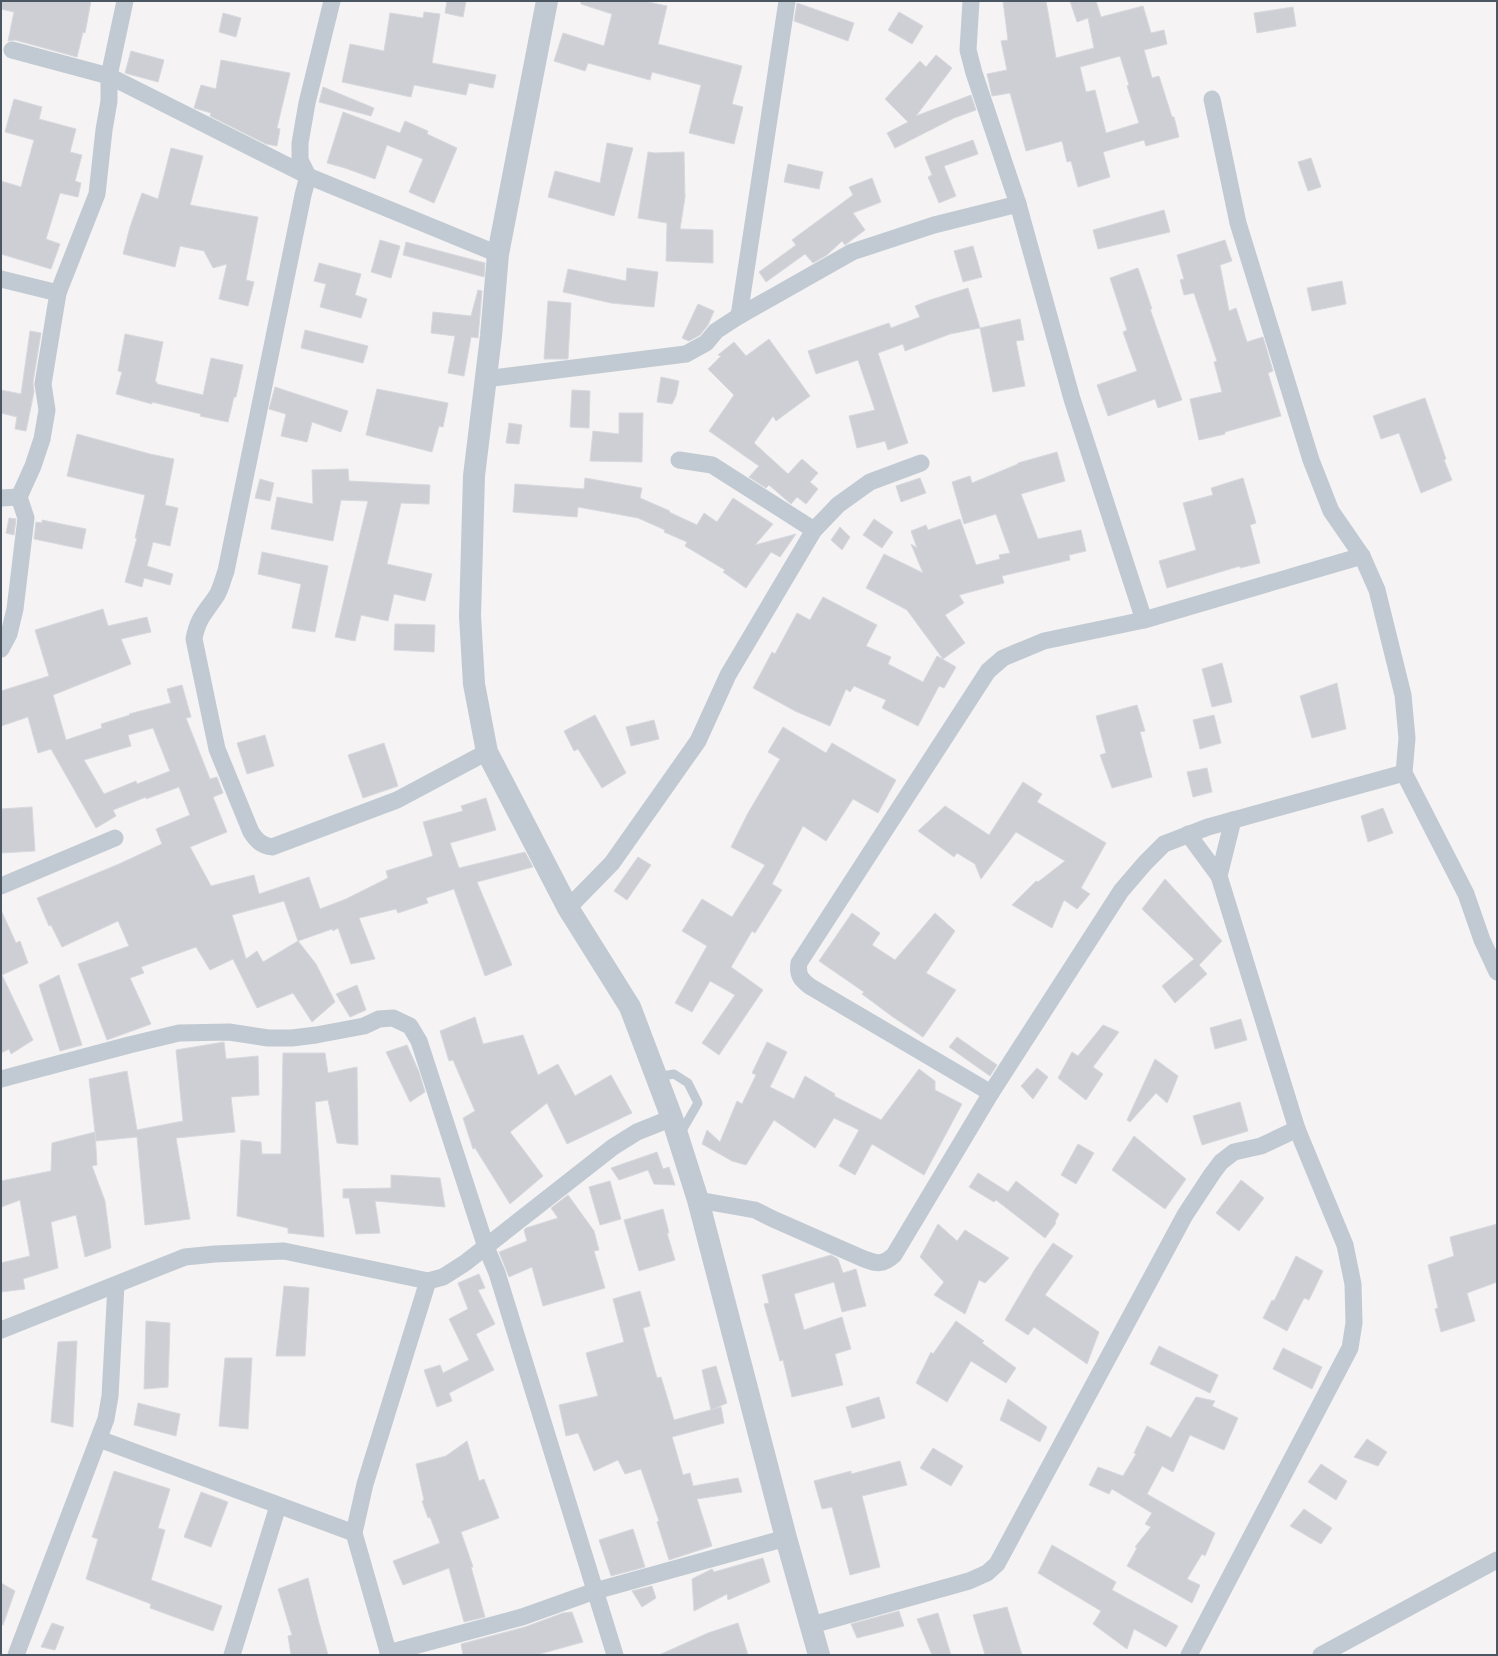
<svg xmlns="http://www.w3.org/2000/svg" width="1498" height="1656" font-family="'Open Sans',sans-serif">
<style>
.building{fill:#cdcfd5;stroke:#d7d9de;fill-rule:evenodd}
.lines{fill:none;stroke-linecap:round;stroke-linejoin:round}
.service{stroke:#c1cad2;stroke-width:9}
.minor{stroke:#c1cad2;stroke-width:17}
.tertiary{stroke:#c1cad2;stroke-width:22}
</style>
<rect width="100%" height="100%" fill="#f5f3f3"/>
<g class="building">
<polygon points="1,1 91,1 85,33 83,32 77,57 15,40 8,41 14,12 1,9"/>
<polygon points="447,1 466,1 463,17 445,13"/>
<polygon points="581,1 644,1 667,6 658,44 742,66 732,104 743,107 734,144 689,133 701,85 652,72 650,80 588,63 585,71 554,61 563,33 604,46 612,14 581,4"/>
<path d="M1003,1H1046L1056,58L1094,48L1088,18L1077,22L1070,1H1096L1101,17L1143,6L1151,33L1164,30L1167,44L1144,50L1152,78L1159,76L1172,117H1174L1179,137L1146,146L1144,140L1103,152L1110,177L1078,187L1071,161L1067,162L1062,141L1026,151L1010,93L992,96L987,74L1007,70L1001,41L1008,40ZM1120,56L1129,85L1127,86L1139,123L1106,133L1095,90L1086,92L1080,67Z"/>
<polygon points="797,3 854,23 848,41 794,21"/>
<polygon points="1293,7 1296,26 1257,33 1254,13"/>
<polygon points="424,12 440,14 432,63 496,75 493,88 469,83 466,95 414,85 411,97 342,82 350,44 384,51 390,13 423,18"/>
<polygon points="899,12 923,26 912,44 888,30"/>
<polygon points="223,13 241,18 236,37 219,32"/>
<polygon points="131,51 164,60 158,82 125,73"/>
<polygon points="936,55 952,68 916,116 971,95 976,110 954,118 895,148 887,133 908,122 885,99 920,61 926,67"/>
<polygon points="221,60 290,73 277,128 280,129 277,146 266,144 210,116 211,113 194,108 201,85 216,89"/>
<polygon points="323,87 374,108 371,116 319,102"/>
<polygon points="14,99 42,107 39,119 76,129 70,152 82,155 75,181 81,183 78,197 60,193 46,239 60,244 51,269 1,254 1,181 21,187 34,140 5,132"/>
<polygon points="343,112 400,133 405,121 428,131 427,134 457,148 434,203 409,192 423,159 387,145 375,179 345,168 327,163"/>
<polygon points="973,140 978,154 944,166 956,196 939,203 928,177 932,175 925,157"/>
<polygon points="607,143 633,148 614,216 548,197 555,171 600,183"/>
<polygon points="171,148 203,156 190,205 258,217 246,280 254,282 248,306 219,299 227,264 213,268 204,251 180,246 175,267 123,254 130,227 142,193 158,199"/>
<polygon points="648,152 655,153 684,152 685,197 680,229 713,230 713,263 666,261 667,223 638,218"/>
<polygon points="1311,158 1321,187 1308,191 1298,162"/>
<polygon points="788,164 823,172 819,189 784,182"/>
<polygon points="872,178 881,202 853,213 865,230 845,245 842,241 827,255 813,263 805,254 766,282 759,272 796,245 792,240 800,234 853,195 849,187"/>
<polygon points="1164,210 1170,232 1098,249 1093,230"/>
<polygon points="380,240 400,246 391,278 371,272"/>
<polygon points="1225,240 1232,261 1220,265 1229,311 1236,308 1247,342 1263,337 1273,371 1268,373 1281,416 1225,432 1225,434 1199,440 1190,399 1222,392 1214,362 1217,361 1194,293 1184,295 1180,280 1184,279 1177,255"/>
<polygon points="406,242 485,263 484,277 403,255"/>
<polygon points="973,246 982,277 963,282 954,251"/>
<polygon points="319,263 361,274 355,295 367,299 361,318 320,307 326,284 314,281"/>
<polygon points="627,268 658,272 654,307 611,303 563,292 568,269 626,281"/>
<polygon points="1138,268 1152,309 1150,309 1182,400 1158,408 1155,399 1108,416 1097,385 1137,371 1123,332 1127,330 1110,278"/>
<polygon points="1342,281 1346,304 1312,311 1307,288"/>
<polygon points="968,288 980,328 950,334 905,351 903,344 878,353 908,443 888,450 885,441 857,448 849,416 875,410 858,360 816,374 808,351 889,323 891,328 920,317 915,306 930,300"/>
<polygon points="478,290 482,291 478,338 471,337 464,376 448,373 455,336 431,333 433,312 471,316"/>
<polygon points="548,301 571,303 568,359 544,359"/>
<polygon points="698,304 714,311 708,325 700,335 689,341 682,338"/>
<polygon points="1020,319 1024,340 1016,341 1025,386 993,392 980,328"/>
<polygon points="305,330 368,346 363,363 301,348"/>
<polygon points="30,331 41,333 33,382 34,392 26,431 15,429 17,417 1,413 1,390 21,394"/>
<polygon points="125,334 163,342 155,382 157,382 157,384 203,395 211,358 243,365 236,397 234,397 228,422 200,416 201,414 152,402 152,404 116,394 122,372 118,371"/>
<polygon points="769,339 810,396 776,421 773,416 754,443 788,474 802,459 818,473 810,482 818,489 806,504 797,497 791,504 769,485 766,488 749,477 759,466 709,431 734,395 708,369 721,356 718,355 734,342 746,356"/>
<polygon points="661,377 679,381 676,396 672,404 657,402"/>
<polygon points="275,387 348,411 341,432 312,422 307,442 281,436 286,414 269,409"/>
<polygon points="377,389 448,403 443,427 439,426 432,452 366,435"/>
<polygon points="572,390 590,391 589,428 570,427"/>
<polygon points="1425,398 1446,459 1444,460 1452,480 1421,493 1399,433 1381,439 1373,416"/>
<polygon points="619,413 643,413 642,462 590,461 593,431 619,434"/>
<polygon points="509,423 522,425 519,444 506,443"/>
<polygon points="77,434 150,454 174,459 165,505 178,508 170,546 153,542 147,566 173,574 170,585 144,578 142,587 125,582 137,538 135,538 145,495 67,476"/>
<polygon points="1057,452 1065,481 1021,494 1038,539 1081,530 1086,551 1069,555 1070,560 1002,576 1004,583 959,595 964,603 945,615 965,643 943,659 907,610 866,588 884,554 923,573 911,544 917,548 911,531 926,525 928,530 960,519 976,565 1000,559 999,555 1010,553 996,514 964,524 952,482 970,476 972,483 1018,464 1018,463"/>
<polygon points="348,469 349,481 430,485 429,504 401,503 387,564 432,574 425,601 394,594 388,621 361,615 355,641 335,637 368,501 341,500 333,541 271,529 277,497 313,504 312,470"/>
<polygon points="585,478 642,488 640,498 670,511 669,512 697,525 704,513 717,522 733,498 773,524 755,545 796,534 780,557 771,552 746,588 723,572 725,570 685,546 687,542 664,532 665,530 638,518 578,507 577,517 513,512 515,484 584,489"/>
<polygon points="920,478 926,493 901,502 896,486"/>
<polygon points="1243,478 1256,523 1250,525 1260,563 1240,568 1240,566 1167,588 1159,561 1196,550 1183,503 1213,495 1211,488"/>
<polygon points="260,479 274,483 270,501 255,498"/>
<polygon points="9,518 16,519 14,535 6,533"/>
<polygon points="874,519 893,532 882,548 863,535"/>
<polygon points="42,520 86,529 82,549 34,539 36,522 42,523"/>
<polygon points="840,527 850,537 842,550 831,540"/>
<polygon points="262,552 328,566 315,632 292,628 301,584 258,574"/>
<polygon points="823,597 877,625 866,646 891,657 888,664 923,682 937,656 956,667 944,688 939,686 918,726 882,708 886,700 854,686 850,692 846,689 830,726 795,711 753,688 772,652 775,654 797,613 810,620"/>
<path d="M103,609L108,626L147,617L151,632L121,639L131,664L53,695L66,740L102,728L101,724L130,715L129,714L171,703L167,689L182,685L191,717L186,718L210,779L217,777L223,793L213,797L227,832L190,847L211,886L254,875L259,894L309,877L320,909L346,899L388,878L386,871L433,856L423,822L463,811L461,806L486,798L496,830L450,843L459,868L525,852L533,867L477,882L512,965L485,976L454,889L426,898L428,903L398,913L396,909L359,918L375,959L351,964L338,928L333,931L332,929L298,941L316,964L335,1002L312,1022L293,993L257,1008L233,959L210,970L196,947L141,967L144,973L130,978L151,1024L107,1040L78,964L129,946L118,921L62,947L51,925L49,926L37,898L119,864L162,844L156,829L190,815L179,787L146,799V797L113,810L116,816L96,828L51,749L38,753L28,717L1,726V691L49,676L35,630ZM153,728L170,771L137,784L136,781L104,794L84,760L131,746L128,735ZM284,901L298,941L263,962L257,951L246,959L232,915Z"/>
<polygon points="395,624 435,625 434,652 394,650"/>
<polygon points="1222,663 1232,702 1212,707 1202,669"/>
<polygon points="1337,683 1346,729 1312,738 1300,696"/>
<polygon points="1137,705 1145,731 1140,732 1152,777 1112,788 1100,755 1106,753 1096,716"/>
<polygon points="595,715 626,773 602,788 578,749 574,751 564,731"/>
<polygon points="1214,715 1221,743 1200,749 1193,720"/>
<polygon points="654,720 659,739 631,746 626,727"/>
<polygon points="783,727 826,753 832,743 896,780 878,813 853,799 826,841 803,826 772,884 782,890 755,933 752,931 731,967 763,990 719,1055 702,1043 735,995 710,981 692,1012 675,1003 707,946 682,931 702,899 732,917 765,865 731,847 748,813 780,759 768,752"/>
<polygon points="265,735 274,766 247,774 237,743"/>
<polygon points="384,743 398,786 363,798 348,755"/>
<polygon points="1207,768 1212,792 1193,797 1187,772"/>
<polygon points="1023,782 1042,794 1037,802 1106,843 1081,888 1090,894 1077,909 1064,900 1052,928 1012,905 1036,881 1038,882 1065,861 1016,832 981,879 975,864 957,853 954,857 918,831 945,806 989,835"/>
<polygon points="32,807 35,851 1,853 1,809"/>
<polygon points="1383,808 1393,833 1368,842 1361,816"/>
<polygon points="638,857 651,865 627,900 614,891"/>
<polygon points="1165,879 1222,941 1199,965 1207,974 1175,1003 1162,986 1194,959 1142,909"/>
<polygon points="1,910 16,943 20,941 28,963 2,975 33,1040 11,1054 9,1049 1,1053"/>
<polygon points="852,913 880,933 872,945 895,960 935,913 955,931 926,973 956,990 923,1037 893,1017 862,994 864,992 819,961"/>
<polygon points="59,975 82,1045 60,1051 39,985"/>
<polygon points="357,985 366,1010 350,1017 336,994"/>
<polygon points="475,1017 483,1044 523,1035 538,1075 558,1064 575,1096 611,1075 632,1113 567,1144 547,1103 510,1132 543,1176 510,1204 475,1148 473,1149 463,1118 475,1111 453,1060 449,1061 440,1031"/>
<polygon points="1241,1019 1247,1040 1215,1049 1210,1028"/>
<polygon points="1103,1025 1119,1032 1093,1067 1103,1074 1086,1100 1058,1078 1072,1052 1078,1056"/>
<polygon points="957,1037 997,1065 990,1076 949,1047"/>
<polygon points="224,1042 226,1059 258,1056 259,1095 231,1097 235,1132 176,1138 190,1219 145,1225 137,1137 96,1141 89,1079 127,1071 137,1130 183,1121 176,1050"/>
<polygon points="767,1042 787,1052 770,1087 794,1099 805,1076 835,1094 834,1096 881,1120 919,1069 935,1081 935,1090 962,1104 924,1175 872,1144 855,1175 839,1166 859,1130 834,1118 815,1148 774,1120 746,1165 732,1161 702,1144 707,1130 720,1142 737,1101 742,1104 756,1075 752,1073"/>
<polygon points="407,1045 419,1072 425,1092 410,1102 386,1052"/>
<polygon points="283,1053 325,1053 328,1073 357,1067 358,1145 337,1143 328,1100 315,1102 324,1237 288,1233 288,1228 237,1216 241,1140 261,1142 262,1154 281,1154"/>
<polygon points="1155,1059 1178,1076 1171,1094 1167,1103 1156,1093 1130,1122 1127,1120"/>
<polygon points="1037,1068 1048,1077 1033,1099 1021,1086"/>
<polygon points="1240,1102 1248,1131 1202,1145 1193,1116"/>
<polygon points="95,1132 97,1165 92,1166 105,1201 111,1248 85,1257 76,1215 51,1222 58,1268 23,1279 25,1289 1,1292 1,1263 30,1256 20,1200 1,1207 1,1181 51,1171 52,1143"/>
<polygon points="1134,1136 1186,1179 1165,1209 1112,1170"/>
<polygon points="1078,1144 1094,1153 1076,1184 1061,1175"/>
<polygon points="657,1152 663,1169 669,1167 675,1185 654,1184 648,1170 619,1180 611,1168"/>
<polygon points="978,1173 1008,1192 1016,1181 1059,1214 1055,1222 1056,1223 1045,1238 996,1200 994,1202 969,1187"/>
<polygon points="391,1175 440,1178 445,1207 375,1201 380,1233 356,1234 349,1198 343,1198 343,1189 391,1188"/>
<polygon points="1241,1180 1264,1198 1239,1231 1216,1213"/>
<polygon points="610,1181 621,1219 600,1225 589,1187"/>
<polygon points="568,1195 594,1231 599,1250 594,1251 605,1288 543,1306 532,1267 509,1277 499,1252 527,1241 524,1230 526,1228 558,1218 551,1208"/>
<polygon points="663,1209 669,1233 667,1233 675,1260 639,1271 624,1220"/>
<polygon points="938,1224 957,1241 965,1230 1009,1258 985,1283 979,1280 965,1314 934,1295 944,1282 920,1257"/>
<polygon points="1497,1224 1497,1282 1467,1293 1475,1321 1441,1332 1435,1309 1438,1308 1428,1265 1454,1256 1450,1237"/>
<polygon points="1053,1243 1073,1256 1045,1295 1099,1332 1087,1364 1034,1327 1028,1335 1005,1320 1035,1269"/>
<polygon points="831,1255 838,1259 843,1273 856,1269 866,1306 842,1312 834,1282 794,1294 804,1330 842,1317 851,1349 835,1354 843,1385 792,1397 783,1360 780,1361 764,1304 769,1303 762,1275"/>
<polygon points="1296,1256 1323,1271 1309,1300 1304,1298 1287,1331 1263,1318 1272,1300 1274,1301"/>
<polygon points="479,1274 485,1288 478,1290 495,1324 476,1334 494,1370 449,1393 452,1401 437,1407 424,1370 440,1365 443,1373 469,1360 449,1319 468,1309 458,1283"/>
<polygon points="284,1286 309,1288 305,1356 276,1356"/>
<polygon points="640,1291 650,1326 643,1328 657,1378 661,1377 674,1420 721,1407 724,1423 672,1437 683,1475 690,1473 693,1486 738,1478 742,1492 697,1499 712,1546 669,1560 657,1522 659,1521 641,1469 625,1474 618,1460 594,1471 578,1433 566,1436 559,1405 598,1396 586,1353 624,1342 613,1299"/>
<polygon points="146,1321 170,1323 168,1387 144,1389"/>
<polygon points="956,1321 984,1341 982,1343 1016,1368 1006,1383 971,1361 947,1402 916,1383 931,1352 933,1354"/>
<polygon points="77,1341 73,1427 51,1422 58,1342"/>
<polygon points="1159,1346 1218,1375 1210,1393 1150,1364"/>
<polygon points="1283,1348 1322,1367 1312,1389 1273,1369"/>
<polygon points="225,1358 252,1358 248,1429 219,1426"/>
<polygon points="716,1366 727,1403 711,1410 702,1370"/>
<polygon points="879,1397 885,1418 852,1428 846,1407"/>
<polygon points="1196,1397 1215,1401 1212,1406 1238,1418 1224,1450 1190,1435 1173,1472 1162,1466 1147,1494 1215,1533 1205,1556 1202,1554 1187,1579 1200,1585 1192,1603 1127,1566 1137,1548 1135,1547 1151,1527 1145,1524 1152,1513 1112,1489 1109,1494 1089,1485 1098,1467 1123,1476 1136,1454 1134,1453 1147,1426 1171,1438"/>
<polygon points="1008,1399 1047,1427 1040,1442 1000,1420"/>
<polygon points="138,1403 180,1414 176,1436 134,1425"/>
<polygon points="1367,1439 1387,1452 1378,1466 1354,1457"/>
<polygon points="467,1441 479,1481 484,1479 499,1518 461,1532 473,1567 471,1567 485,1617 464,1622 449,1568 403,1585 393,1561 440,1543 430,1517 428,1518 422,1501 424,1500 416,1464 446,1456"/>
<polygon points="933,1448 963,1466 951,1486 920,1468"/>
<polygon points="900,1461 907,1485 862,1496 880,1567 850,1575 832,1507 822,1509 814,1481 851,1471 851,1474"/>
<polygon points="1321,1464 1347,1481 1336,1500 1308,1482"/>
<polygon points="114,1471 170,1489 158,1528 165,1530 151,1580 222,1606 213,1631 150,1608 151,1604 86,1579 98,1539 92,1537"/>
<polygon points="201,1492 228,1502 211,1547 184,1537"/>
<polygon points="1304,1509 1332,1528 1321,1544 1290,1526"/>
<polygon points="633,1529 645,1567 611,1576 599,1540"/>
<polygon points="1052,1545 1116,1582 1112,1590 1178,1626 1166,1647 1134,1629 1127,1649 1093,1624 1101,1611 1038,1573"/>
<polygon points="763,1558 770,1582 728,1600 727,1594 694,1611 692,1579 712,1569 714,1572"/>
<polygon points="308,1578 319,1623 328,1655 291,1655 288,1636 292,1635 278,1589"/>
<polygon points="1,1583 15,1591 3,1625 1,1625"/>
<polygon points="652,1586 656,1598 642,1607 632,1591"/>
<polygon points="1007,1607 1022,1655 985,1655 973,1615"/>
<polygon points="899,1611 904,1626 857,1638 851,1624"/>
<polygon points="572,1612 583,1642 536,1655 463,1655 461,1644 525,1627 563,1613"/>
<polygon points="938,1613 951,1655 932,1655 917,1619"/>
<polygon points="52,1623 64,1627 55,1650 41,1647"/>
<polygon points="738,1623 748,1655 659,1655 708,1633"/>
</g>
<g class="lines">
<polyline class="service" points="657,1077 674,1074 688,1083 698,1103 680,1134"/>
<g class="minor">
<path d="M332,1L307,103L300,143V160L308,176L303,195L226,571C223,579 221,588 217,595C206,612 198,617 194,639L217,749L251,832C257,841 261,845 272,847L397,800L487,752"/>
<polyline points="971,1 968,50 974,73 1018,204 1072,399 1144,620"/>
<polyline points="12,50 109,76 308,176 498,254"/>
<polyline points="1212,99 1238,223 1311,460 1331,511 1362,556 1377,590 1403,695 1407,738 1404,773 1466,894 1482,940 1497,972"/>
<polyline points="1,279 58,293"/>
<polyline points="739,316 787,1"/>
<polyline points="485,379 686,354 706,343 716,331 739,316 852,252 934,225 1018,204"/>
<polyline points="679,460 712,465 814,530"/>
<polyline points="1,498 19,497"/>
<polyline points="1,649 9,634 15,609 26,518 19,497 33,466 42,439 47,410 43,384 58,293 97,194 104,130 109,101 109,76 125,1"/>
<polyline points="1188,834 1219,876"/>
<polyline points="1,886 115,838"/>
<polyline points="568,908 612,863 698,741 728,675 814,530 838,505 870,482 921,463"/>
<polyline points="1,1079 129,1045 179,1033 229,1032 268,1038 292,1038 316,1035 364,1026 379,1019 393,1018 410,1026 419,1041 486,1247 497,1273 615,1655"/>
<path d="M991,1093L811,987C801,980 797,975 799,963L988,671L1003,658L1044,641L1144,620L1362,556"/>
<path d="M698,1200L755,1210L773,1219L864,1259C877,1264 883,1265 894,1255L991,1093L1121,891L1145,863L1164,844L1208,827L1404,773"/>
<polyline points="1,1330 185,1257 215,1254 284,1251 428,1281 443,1277 465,1263 613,1147 637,1132 672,1118"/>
<polyline points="99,1439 354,1533 365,1484 428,1281"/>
<polyline points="354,1533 389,1655"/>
<polyline points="812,1625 969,1581 987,1573 997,1564 1185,1215 1212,1174 1221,1162 1234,1152 1261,1146 1297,1129"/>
<polyline points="388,1653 522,1617 595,1591 786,1538"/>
<polyline points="16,1655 106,1419 110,1396 116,1285"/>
<polyline points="232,1655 278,1506"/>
<polyline points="1189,1655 1350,1348 1354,1323 1353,1284 1345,1245 1297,1129 1219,876 1233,820"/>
<polyline points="1321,1655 1497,1560"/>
</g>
<polyline class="tertiary" points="547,1 498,254 491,336 474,476 470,616 474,684 487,752 568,908 630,1007 672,1118 698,1200 786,1538 819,1655"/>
</g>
<rect width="1498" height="1656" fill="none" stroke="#4a5661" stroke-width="4"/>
</svg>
